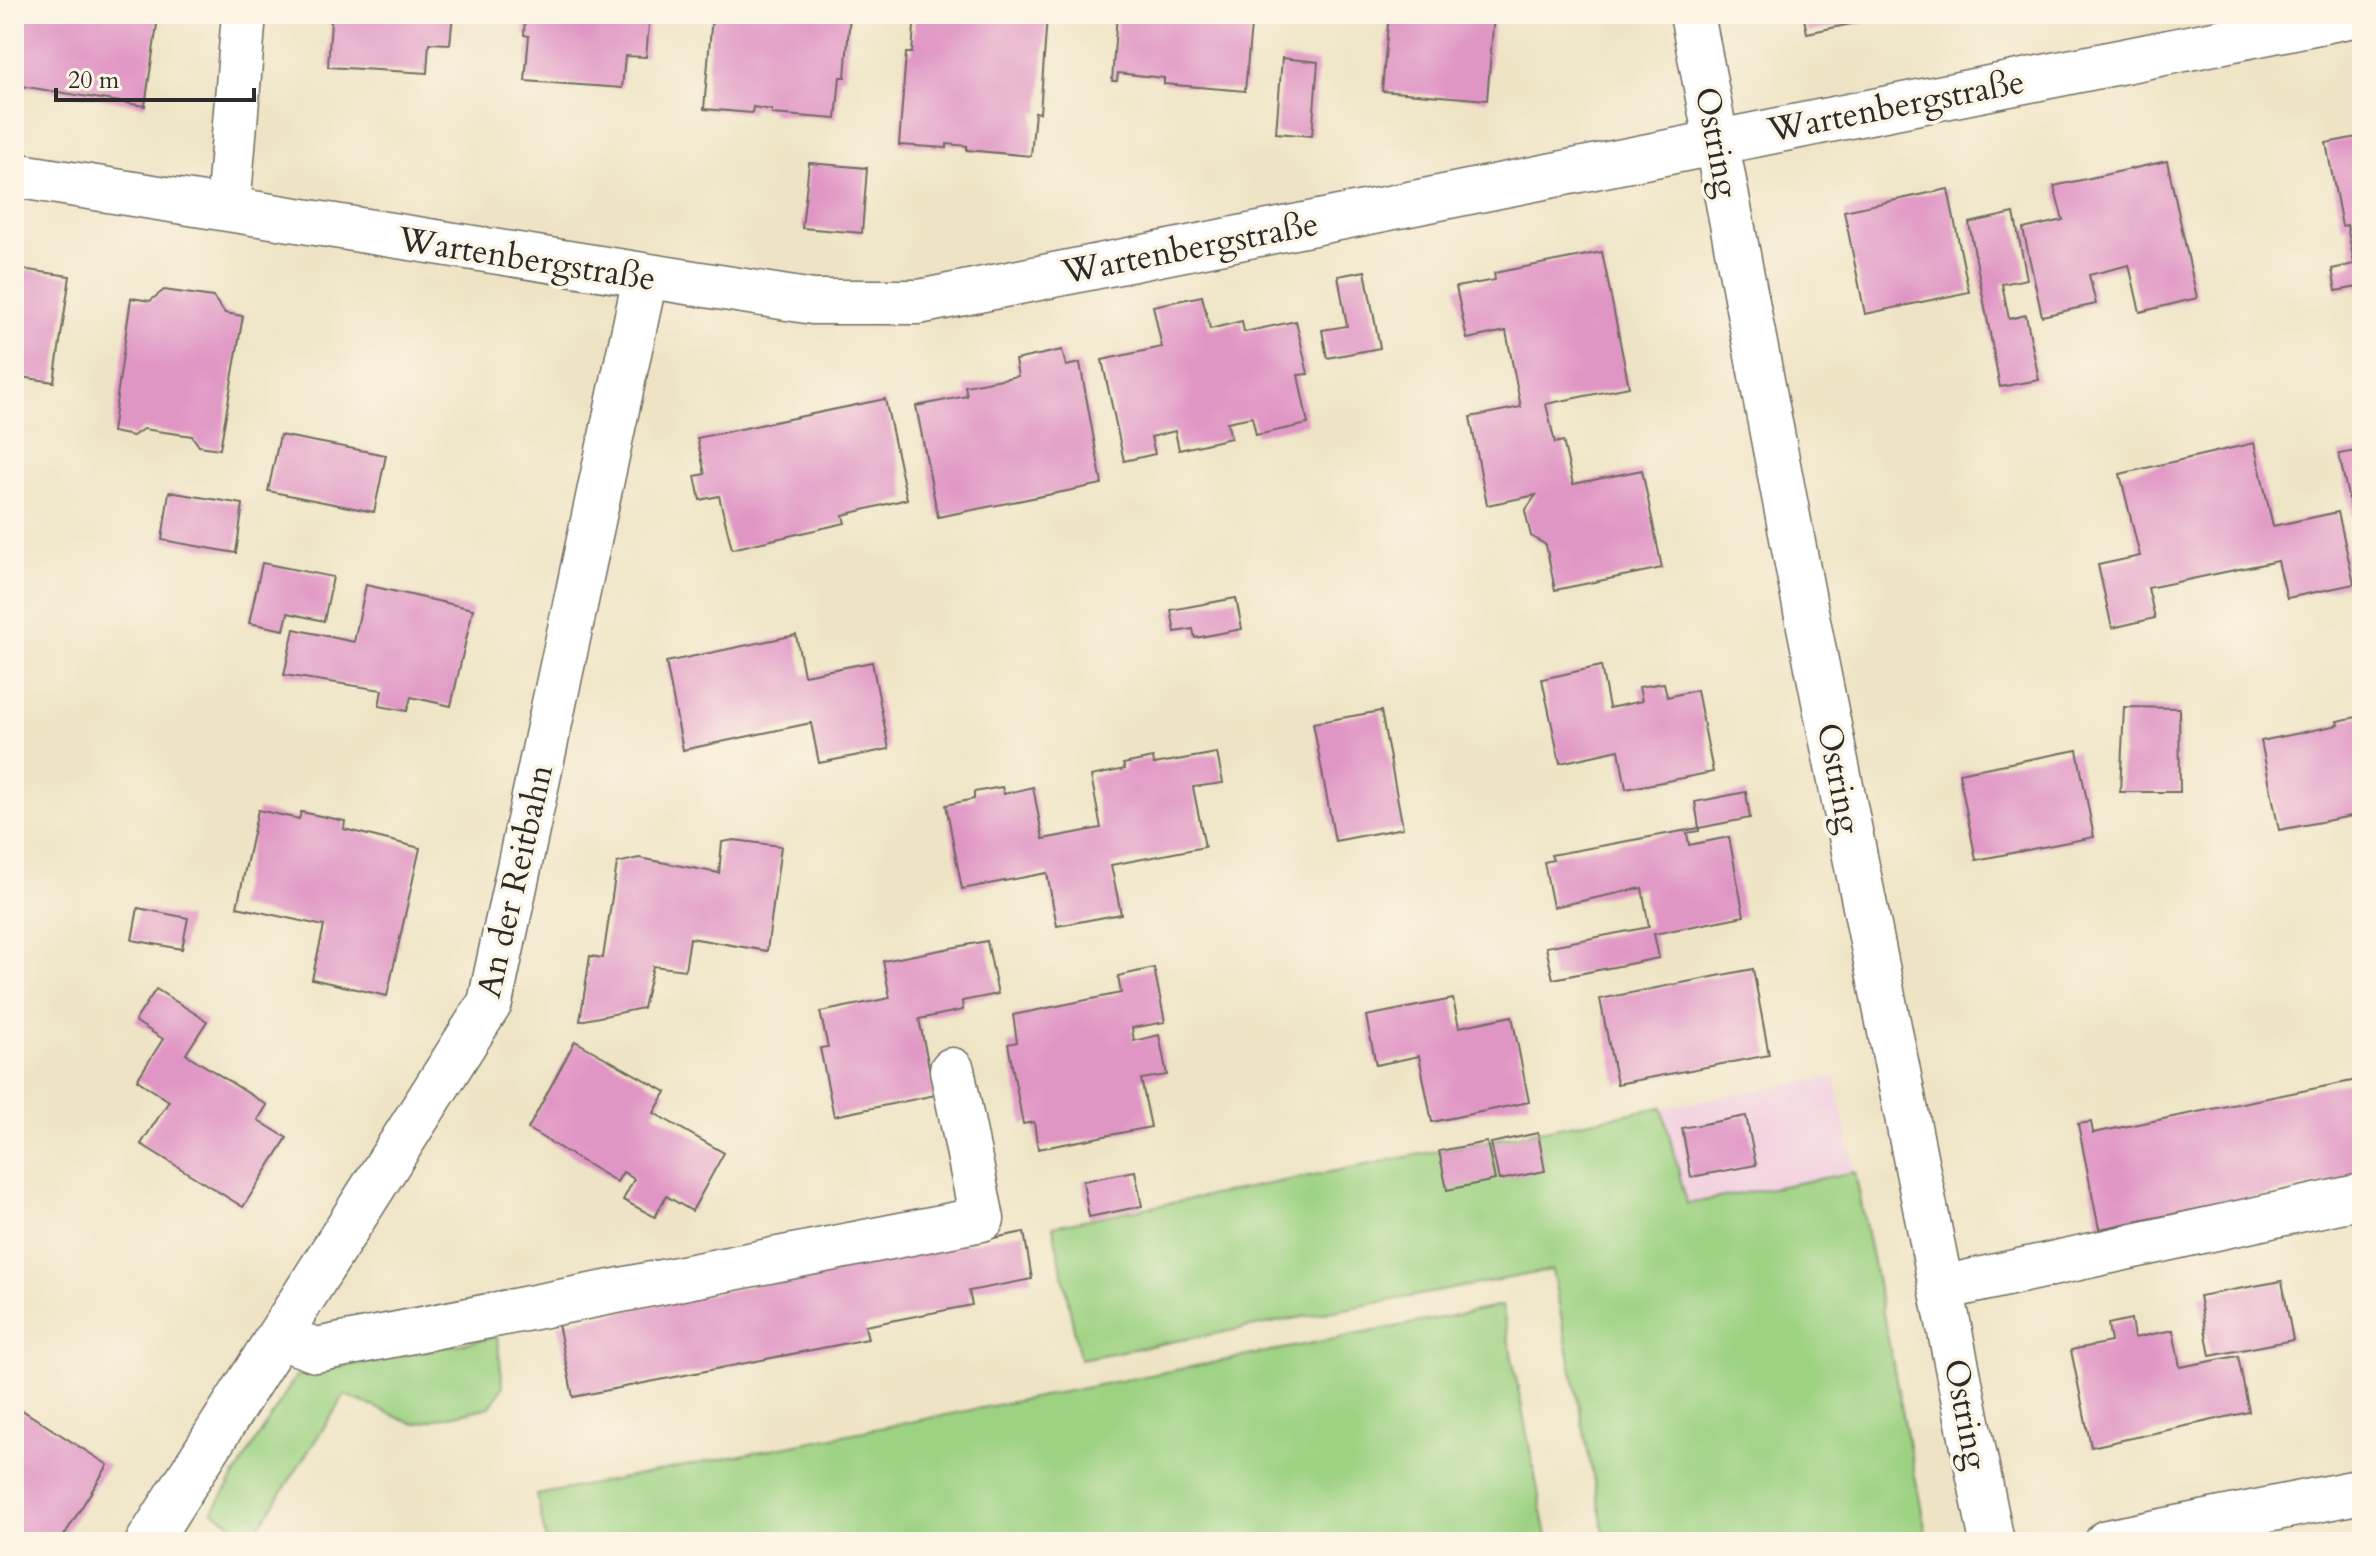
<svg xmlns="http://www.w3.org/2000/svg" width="2376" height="1556" font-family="Cardo,serif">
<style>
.built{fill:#f2cfe0}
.green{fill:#9ed283;stroke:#647e57;stroke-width:2}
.building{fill:#e096c5}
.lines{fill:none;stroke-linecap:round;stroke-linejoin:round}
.minor-casing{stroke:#6f6c61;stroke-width:47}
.minor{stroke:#fff;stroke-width:44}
.labels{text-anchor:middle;stroke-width:7;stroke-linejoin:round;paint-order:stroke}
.street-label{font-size:34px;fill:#2b2b2b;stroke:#fcf5e5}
</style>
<rect width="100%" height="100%" fill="#fcf5e5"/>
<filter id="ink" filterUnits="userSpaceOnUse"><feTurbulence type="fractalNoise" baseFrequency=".0125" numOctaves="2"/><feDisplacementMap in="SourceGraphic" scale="16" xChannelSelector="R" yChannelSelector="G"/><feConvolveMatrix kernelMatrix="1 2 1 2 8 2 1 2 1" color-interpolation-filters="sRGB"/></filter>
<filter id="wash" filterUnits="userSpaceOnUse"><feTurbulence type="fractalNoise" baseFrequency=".006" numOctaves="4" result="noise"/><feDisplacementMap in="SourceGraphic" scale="32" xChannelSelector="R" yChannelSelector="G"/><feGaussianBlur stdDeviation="1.8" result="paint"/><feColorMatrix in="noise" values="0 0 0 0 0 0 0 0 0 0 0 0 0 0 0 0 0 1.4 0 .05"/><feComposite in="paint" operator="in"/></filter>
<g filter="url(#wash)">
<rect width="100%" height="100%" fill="#eee4c5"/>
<polygon class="built" points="1835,1076 1855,1172 1687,1204 1662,1108"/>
<g class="green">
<polygon points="1662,1107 1687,1204 1855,1172 1928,1542 1606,1542 1552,1270 1080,1359 1053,1226"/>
<polygon points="1502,1306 1548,1542 546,1542 537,1495"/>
<polygon points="497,1337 503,1386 490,1407 415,1424 345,1395 252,1538 213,1511 296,1376"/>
</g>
<g id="blocks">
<g class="building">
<polygon points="14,14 130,14 158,18 145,106 14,85"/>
<polygon points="326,14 453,14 450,44 429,43 427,73 328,67 331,21 326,20"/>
<polygon points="557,14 650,14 646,57 625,56 622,88 525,81 529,36 524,35 525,17 556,20"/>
<polygon points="717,14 850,14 845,77 840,77 836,119 772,114 772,110 753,107 752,113 704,109 712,16"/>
<polygon points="915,14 1047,16 1040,113 1035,112 1031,156 967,150 967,146 947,144 947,148 899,145 906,53 912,53"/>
<polygon points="1117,14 1252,14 1245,91 1164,84 1164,78 1118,73 1117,81 1112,81"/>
<polygon points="1389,14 1494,14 1487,100 1382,91"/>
<polygon points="1803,14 1894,14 1895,15 1807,33"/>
<polygon points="1282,58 1318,62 1312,136 1276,133"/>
<polygon points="2362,136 2362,299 2360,299 2358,287 2336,291 2332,269 2354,264 2347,225 2342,226 2326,143"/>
<polygon points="2167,161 2197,298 2140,312 2129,265 2089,275 2096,304 2042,316 2023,229 2063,220 2054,186"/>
<polygon points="809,163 867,168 862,233 802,228"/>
<polygon points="1948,189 1969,292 1865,314 1844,211"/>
<polygon points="2014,213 2027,279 2002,284 2009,319 2026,315 2039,380 2000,387 1969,223"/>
<polygon points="1602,252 1629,387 1546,404 1555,443 1563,441 1573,484 1642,470 1662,568 1555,590 1546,545 1531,536 1525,511 1536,495 1487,505 1470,417 1521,407 1506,331 1467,339 1456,287 1495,280 1494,273"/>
<polygon points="14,268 70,276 54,382 14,376"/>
<polygon points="1365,271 1380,348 1327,358 1322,330 1347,326 1338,276"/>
<polygon points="164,290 213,297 225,313 243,316 220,449 199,446 192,436 143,429 133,436 112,432 131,298 150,301"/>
<polygon points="1202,296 1210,329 1242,321 1244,332 1296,321 1308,374 1298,375 1308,424 1256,435 1252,417 1227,422 1231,438 1179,450 1175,431 1151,437 1155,454 1124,461 1102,360 1162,347 1153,306"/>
<polygon points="1062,350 1066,366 1080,363 1102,484 938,517 916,406 967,396 965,386 1018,376 1015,360"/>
<polygon points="885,399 907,499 843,515 845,523 732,549 719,496 700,500 695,476 705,474 697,438"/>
<polygon points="280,435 386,455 374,512 268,491"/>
<polygon points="2254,443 2273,526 2338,512 2354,584 2287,598 2278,561 2148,588 2155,618 2112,628 2098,565 2140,556 2120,474"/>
<polygon points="2362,450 2362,558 2361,558 2339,454"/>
<polygon points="169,492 243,504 236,553 162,540"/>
<polygon points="262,563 333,577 324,621 288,613 284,630 249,623"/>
<polygon points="366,585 473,609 451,706 411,697 407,711 379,706 382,690 284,675 294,629 354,642"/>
<polygon points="1236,598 1242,629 1195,638 1193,629 1175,632 1171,610"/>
<polygon points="796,635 804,675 872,662 889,749 819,763 811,723 683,750 666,662"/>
<polygon points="1601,666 1609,708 1642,701 1639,687 1664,683 1667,697 1697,690 1713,772 1626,789 1619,750 1560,763 1542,679"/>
<polygon points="2124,707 2179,708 2180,792 2120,792"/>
<polygon points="1381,711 1403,828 1335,841 1313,723"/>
<polygon points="2362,716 2362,814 2279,830 2261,741 2338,725 2337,721"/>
<polygon points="2077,750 2094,837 1976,860 1959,773"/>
<polygon points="1217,753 1223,783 1193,787 1205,847 1111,865 1121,914 1057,926 1047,873 962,889 946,805 974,799 974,792 1002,787 1004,794 1033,787 1043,839 1101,828 1091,776 1125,769 1123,764 1153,758 1154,764"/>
<polygon points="1746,792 1750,818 1699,828 1695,802"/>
<polygon points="258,810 299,819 301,812 345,821 344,829 420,848 387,996 312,979 324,926 237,907"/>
<polygon points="1699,828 1699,831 1687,833 1689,845 1729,837 1744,916 1654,934 1659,958 1553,979 1546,947 1649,927 1642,888 1553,907 1544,862 1553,860 1551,855"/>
<polygon points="734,840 781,846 767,951 690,938 685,970 653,966 643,1008 580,1021 590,956 603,958 617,863 639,858 719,873 722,842"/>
<polygon points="138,908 188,918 182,949 132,940"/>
<polygon points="987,941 998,994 962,1001 963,1010 919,1019 935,1095 834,1116 820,1048 828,1047 820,1012 890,998 883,961"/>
<polygon points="1154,968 1165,1022 1132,1028 1134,1041 1159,1035 1167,1075 1141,1079 1151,1127 1038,1149 1034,1122 1023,1124 1008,1044 1017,1042 1013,1015 1121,993 1118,976"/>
<polygon points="1753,969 1769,1055 1617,1084 1600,999"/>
<polygon points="156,989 207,1021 186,1054 267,1105 258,1120 287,1138 243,1207 141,1144 169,1101 137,1080 163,1039 135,1021"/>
<polygon points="1453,999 1459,1027 1512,1016 1529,1102 1432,1122 1419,1056 1376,1065 1366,1016"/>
<polygon points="575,1041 666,1092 654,1113 724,1153 692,1211 666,1196 655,1217 623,1200 634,1179 623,1172 617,1182 528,1129"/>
<polygon points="2362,1079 2362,1176 2099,1229 2078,1124 2091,1122 2093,1133"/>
<polygon points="1746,1116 1756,1165 1691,1177 1682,1128"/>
<polygon points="1538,1133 1545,1171 1499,1180 1491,1143"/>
<polygon points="1487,1142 1495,1180 1447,1190 1439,1151"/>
<polygon points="1135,1171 1142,1206 1089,1217 1083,1181"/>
<polygon points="1024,1232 1032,1279 969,1291 972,1305 865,1326 868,1339 573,1397 558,1324"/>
<polygon points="2282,1281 2293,1340 2210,1356 2199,1296"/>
<polygon points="2131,1319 2134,1338 2173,1330 2180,1367 2238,1356 2249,1412 2091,1447 2071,1350 2111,1342 2108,1324"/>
<polygon points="14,1410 20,1414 22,1410 108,1465 60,1542 26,1542 14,1534"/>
</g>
</g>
</g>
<g filter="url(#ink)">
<use href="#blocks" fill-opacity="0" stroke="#6f6c61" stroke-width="2"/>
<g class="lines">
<defs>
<g id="minor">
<polyline points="1692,14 1806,611 1992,1542"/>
<polyline points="14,175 813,302 919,302 2359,14"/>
<polyline points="228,208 244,14"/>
<polyline points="1942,1288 2362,1196"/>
<polyline points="280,1337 316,1350 982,1219 952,1070"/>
<polyline points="148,1542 490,1003 645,278"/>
<polyline points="2107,1542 2362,1491"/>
</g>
</defs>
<use href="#minor" class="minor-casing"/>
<use href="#minor" class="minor"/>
</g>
</g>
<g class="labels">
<g class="street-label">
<text transform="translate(1896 105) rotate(-11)" y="12">Wartenbergstraße</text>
<text transform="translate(1718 142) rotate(79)" y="12">Ostring</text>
<text transform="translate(1190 247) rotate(-11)" y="12">Wartenbergstraße</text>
<text transform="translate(527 258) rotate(9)" y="12">Wartenbergstraße</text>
<text transform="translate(1840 778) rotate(79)" y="12">Ostring</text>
<text transform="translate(514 881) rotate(-77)" y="12">An der Reitbahn</text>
<text transform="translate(1967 1414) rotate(79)" y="12">Ostring</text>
</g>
</g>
<rect width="2376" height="1556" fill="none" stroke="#fcf5e5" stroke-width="48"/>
<path d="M56 88v12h198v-12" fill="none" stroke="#2b2b2b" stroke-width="4"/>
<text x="68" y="88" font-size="24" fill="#2b2b2b" stroke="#fcf5e5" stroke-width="6" paint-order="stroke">20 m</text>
</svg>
